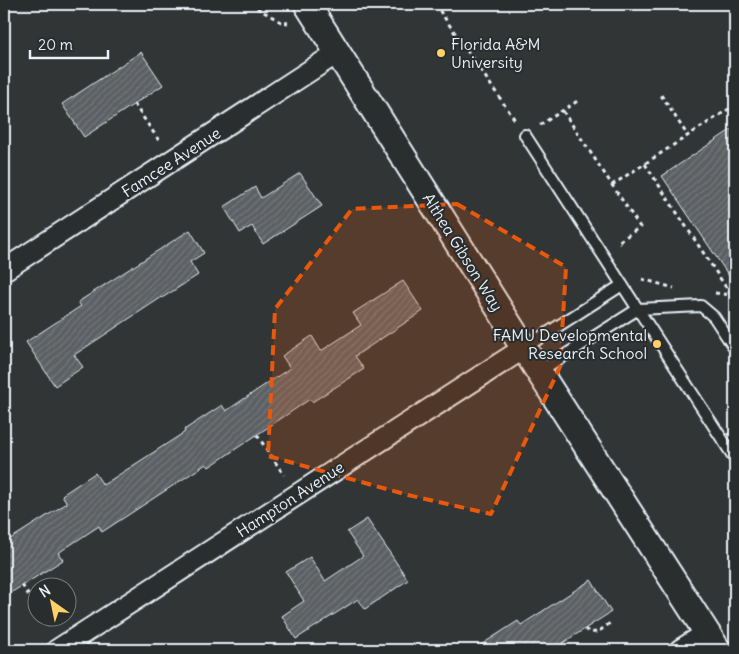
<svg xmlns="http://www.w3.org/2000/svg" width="739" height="654" font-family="Delius,sans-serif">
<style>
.building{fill:url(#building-hatch);stroke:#e8f1f8}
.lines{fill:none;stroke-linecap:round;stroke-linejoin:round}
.service-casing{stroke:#e8f1f8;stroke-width:14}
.minor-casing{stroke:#e8f1f8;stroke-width:24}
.tertiary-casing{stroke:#e8f1f8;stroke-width:29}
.path{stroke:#e8f1f8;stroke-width:3;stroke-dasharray:4 4;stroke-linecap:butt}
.service{stroke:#2a2d2e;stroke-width:10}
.minor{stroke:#2a2d2e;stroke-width:20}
.tertiary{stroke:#2a2d2e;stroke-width:25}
.marked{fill:#e8590c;fill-opacity:0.2;stroke:#e8590c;stroke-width:4;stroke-dasharray:10 6;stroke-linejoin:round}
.poi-dot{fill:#ffd166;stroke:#2a2d2e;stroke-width:2}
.labels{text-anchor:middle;stroke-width:4;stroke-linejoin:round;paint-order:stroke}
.poi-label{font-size:16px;fill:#e8f1f8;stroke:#2a2d2e;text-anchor:start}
.street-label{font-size:16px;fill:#e8f1f8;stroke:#2a2d2e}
</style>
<defs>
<pattern id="building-hatch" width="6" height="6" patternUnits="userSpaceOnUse" patternTransform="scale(1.25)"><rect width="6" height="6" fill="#5c6063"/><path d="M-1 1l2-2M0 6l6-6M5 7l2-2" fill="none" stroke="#73777a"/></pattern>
</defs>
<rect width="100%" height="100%" fill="#323536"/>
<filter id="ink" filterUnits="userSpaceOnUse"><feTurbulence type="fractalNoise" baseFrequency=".02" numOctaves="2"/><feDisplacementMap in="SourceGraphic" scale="10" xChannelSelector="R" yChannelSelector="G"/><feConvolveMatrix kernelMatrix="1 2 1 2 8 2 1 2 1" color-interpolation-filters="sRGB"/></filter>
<g filter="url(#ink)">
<g class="building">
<polygon points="141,52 163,85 84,137 62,104"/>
<polygon points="735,127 735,285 662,176"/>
<polygon points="300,173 322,206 263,244 252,226 240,233 224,207 255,187 261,198"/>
<polygon points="190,230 204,253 190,262 198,275 162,298 162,297 74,355 83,367 55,386 26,342 81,306 78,302"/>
<polygon points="403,281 423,311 355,356 364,369 312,402 310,399 209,467 206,464 102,532 99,526 58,553 63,560 4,597 4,543 67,503 62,495 95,473 103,485 185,432 184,430 222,405 226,411 290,368 282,356 312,336 321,351 361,325 353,313"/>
<polygon points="367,519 408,580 365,609 358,599 296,639 282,616 304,601 286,572 310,557 325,581 363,556 347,532"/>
<polygon points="591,580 611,612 552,650 473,650 518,621 521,625"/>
</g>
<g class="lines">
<defs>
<g id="service">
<polyline points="525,135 735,459"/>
<polyline points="524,348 622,285"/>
<polyline points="540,371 638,309 701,306 714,317 735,349"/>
</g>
<g id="minor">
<polyline points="4,270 337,53"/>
<polyline points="57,650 524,348"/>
<polyline points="680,650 707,633"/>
</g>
<polyline id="tertiary" points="307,4 539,372 718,650"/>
</defs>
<use href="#service" class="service-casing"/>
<use href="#minor" class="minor-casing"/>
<use href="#tertiary" class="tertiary-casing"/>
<g class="path">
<polyline points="250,4 281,22 288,23"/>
<polyline points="435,4 515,120"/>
<polyline points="661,95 688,136"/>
<polyline points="134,104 160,142"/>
<polyline points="563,111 640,227 618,242 620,244"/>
<polyline points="540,125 579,100"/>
<polyline points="645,164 735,301"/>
<polyline points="612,185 735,105"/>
<polyline points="642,279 674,288"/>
<polyline points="715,293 732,295"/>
<polyline points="257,435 284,475"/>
<polyline points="22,585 38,609"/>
<polyline points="42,616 50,628"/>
<path d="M585,629C594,637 602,629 610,623"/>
</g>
<use href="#service" class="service"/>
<use href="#minor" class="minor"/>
<use href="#tertiary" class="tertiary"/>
</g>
</g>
<path class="marked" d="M457,204L566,267L560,367L491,514L408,495L268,456L275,309L352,209Z"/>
<g class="poi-dot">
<circle cx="441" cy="53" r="5"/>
<circle cx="657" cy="344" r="5"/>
</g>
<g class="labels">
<g class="poi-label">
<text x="451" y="50">Florida A&amp;M<tspan x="451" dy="18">University</tspan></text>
<text x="647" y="341" text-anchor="end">FAMU Developmental<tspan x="647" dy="18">Research School</tspan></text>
</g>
<g class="street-label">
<text transform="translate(171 162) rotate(-33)" y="6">Famcee Avenue</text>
<text transform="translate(463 252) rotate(58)" y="6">Althea Gibson Way</text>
<text transform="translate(290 499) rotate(-33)" y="6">Hampton Avenue</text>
</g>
</g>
<rect width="739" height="654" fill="none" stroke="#2a2d2e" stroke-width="20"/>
<rect x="10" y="10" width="719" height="634" fill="none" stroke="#e8f1f8" stroke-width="2" filter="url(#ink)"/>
<g transform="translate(52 602) rotate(327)"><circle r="24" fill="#2a2d2e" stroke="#767b7f"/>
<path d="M0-4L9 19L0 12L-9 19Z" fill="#ffd166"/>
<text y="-8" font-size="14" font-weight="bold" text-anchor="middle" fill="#e8f1f8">N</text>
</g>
<path d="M30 50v8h78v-8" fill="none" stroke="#e8f1f8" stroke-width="2.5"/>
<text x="38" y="50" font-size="15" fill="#e8f1f8" stroke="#2a2d2e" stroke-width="4" paint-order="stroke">20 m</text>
</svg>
